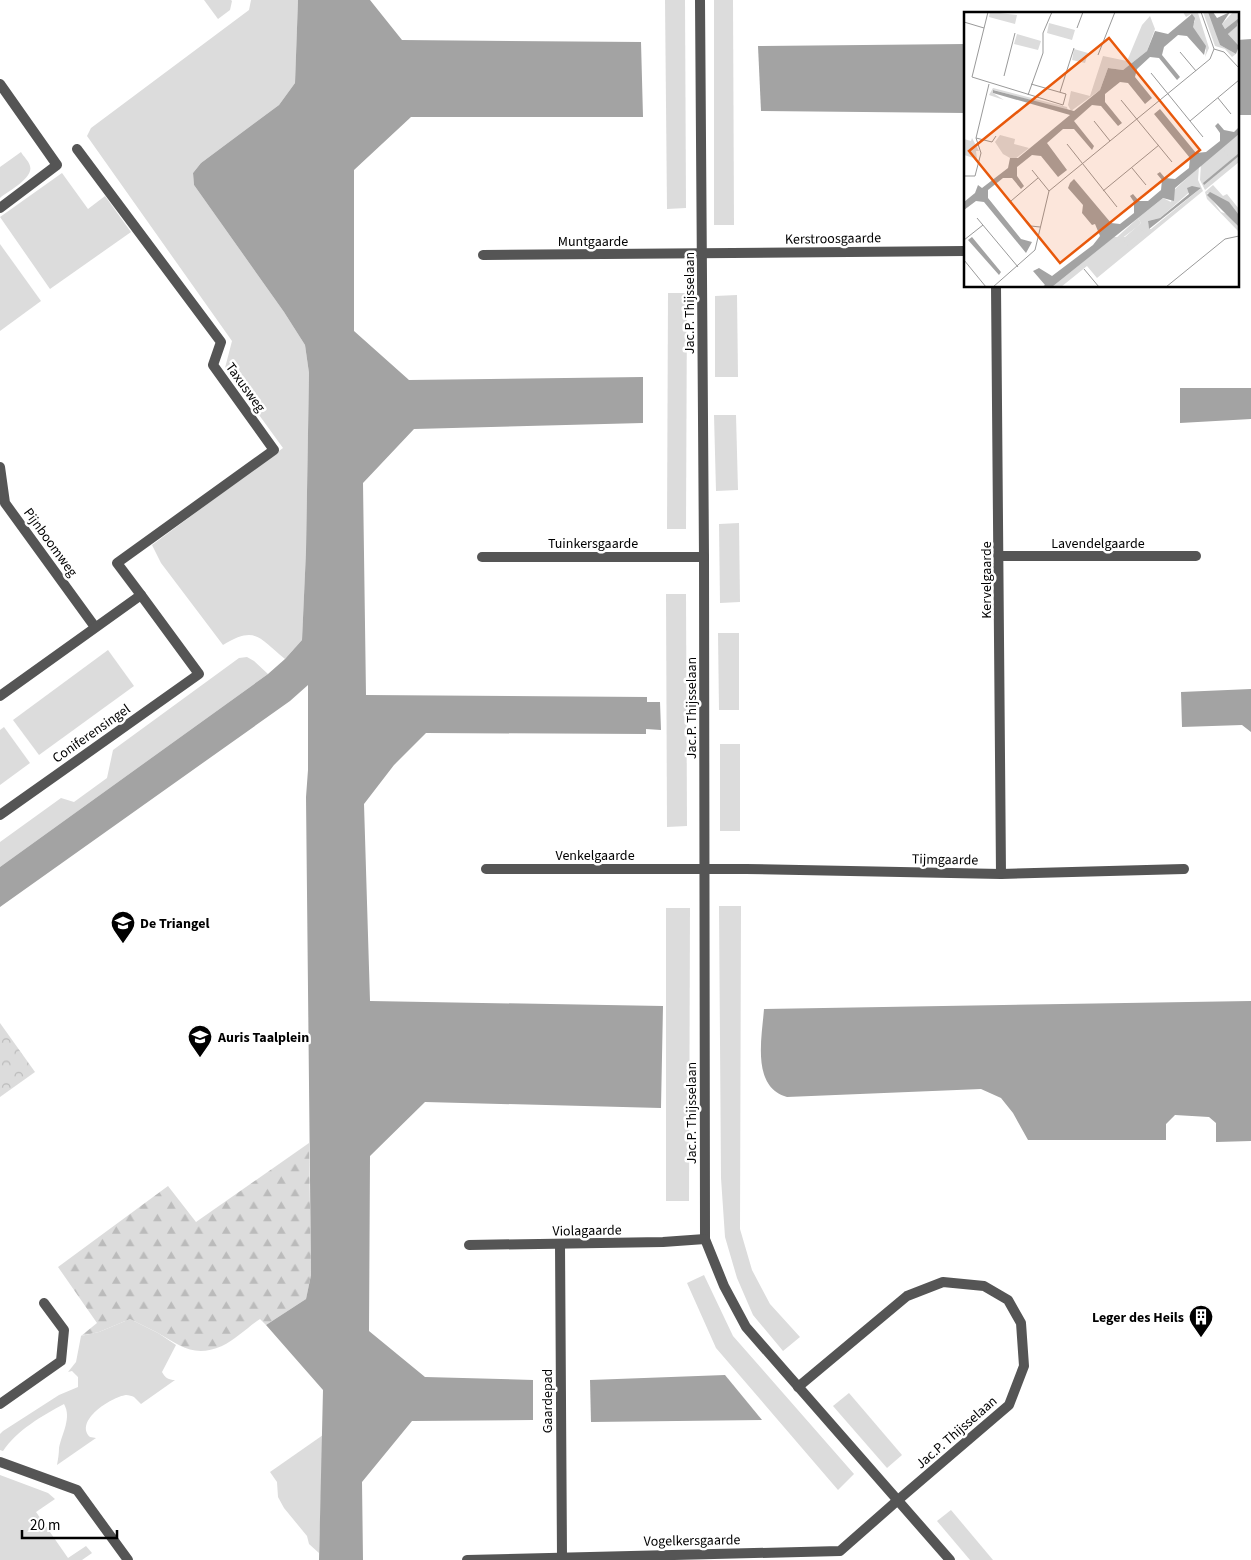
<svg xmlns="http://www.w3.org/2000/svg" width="1251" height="1560" font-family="'Source Sans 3',sans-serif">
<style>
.green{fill:#dcdcdc}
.forest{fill:url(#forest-firs)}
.park{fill:url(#park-crowns)}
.water{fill:#a3a3a3}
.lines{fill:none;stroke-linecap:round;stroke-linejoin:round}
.lane{stroke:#555;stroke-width:10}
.street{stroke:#555;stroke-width:10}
.labels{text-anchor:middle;stroke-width:5;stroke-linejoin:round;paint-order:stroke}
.street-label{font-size:14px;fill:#000;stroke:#fff}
.poi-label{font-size:14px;font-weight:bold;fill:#000;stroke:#fff;text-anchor:start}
.inset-road{fill:none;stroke:#999;stroke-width:1}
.view{fill:#e8590c;fill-opacity:0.15;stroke:#e8590c;stroke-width:2.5}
.inset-edge{fill:none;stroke:#000;stroke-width:2.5}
</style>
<defs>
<pattern id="forest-firs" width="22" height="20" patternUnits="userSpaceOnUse" patternTransform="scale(1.25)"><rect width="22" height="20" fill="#dcdcdc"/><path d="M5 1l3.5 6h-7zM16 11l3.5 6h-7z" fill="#bbb"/></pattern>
<pattern id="park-crowns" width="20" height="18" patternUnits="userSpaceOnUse" patternTransform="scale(1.25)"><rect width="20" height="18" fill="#dcdcdc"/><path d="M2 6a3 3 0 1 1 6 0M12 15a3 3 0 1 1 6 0" fill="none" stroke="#bbb"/></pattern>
</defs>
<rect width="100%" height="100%" fill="#fff"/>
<g class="green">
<polygon points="204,0 231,0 232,1 230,10 218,19"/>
<path d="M251,0H298L295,83L279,105L201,163L193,173L194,185L284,312L305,345L309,373L306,551L302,640L285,659C259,638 256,625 223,645L161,563L152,545L283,448L225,368L232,341L87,136L91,128L249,10Z"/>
<polygon points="665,0 685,0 686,208 667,209"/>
<polygon points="714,0 733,0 734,225 714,225"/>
<path d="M21,152C23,156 29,161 30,166C34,178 8,191 0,198V167Z"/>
<polygon points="62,173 88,209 105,196 131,232 50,289 0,217"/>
<polygon points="0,244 41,301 0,331"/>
<polygon points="668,293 687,293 686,529 667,529"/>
<polygon points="737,295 738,377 715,377 715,296"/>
<polygon points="714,415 736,415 738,490 716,491"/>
<polygon points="739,523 740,602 720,603 719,524"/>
<polygon points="666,594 686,594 687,826 667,827"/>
<polygon points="718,633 739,633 739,710 719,710"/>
<polygon points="108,650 134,686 39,755 13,720"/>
<polygon points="247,657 254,661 268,674 0,867 0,842 61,798 74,802 107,778 113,750 239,658"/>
<polygon points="4,727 30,763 0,785 0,730"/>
<rect x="720" y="744" width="20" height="87"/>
<polygon points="719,906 741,906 740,1229 752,1270 770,1304 800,1337 783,1351 753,1315 737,1278 725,1237 721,1178"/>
<polygon points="666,908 690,908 689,1201 666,1201"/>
<polygon points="704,1275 733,1336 854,1474 838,1490 716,1348 687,1283"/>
<path d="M130,1319L158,1333L176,1345L162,1372C165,1378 169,1380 175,1380L141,1404L134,1397C132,1396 129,1395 126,1395C111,1397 74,1421 90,1437L96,1438L57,1465C58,1459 59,1454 59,1448C62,1433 72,1418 64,1404C42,1416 17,1430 3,1451L0,1450V1434L3,1431L59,1395L78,1387V1377L72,1371L68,1372L76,1362L81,1336L99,1332Z"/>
<polygon points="849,1393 902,1455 887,1468 833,1406"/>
<polygon points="323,1435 319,1553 309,1544 307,1536 284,1508 278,1497 277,1482 270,1472"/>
<polygon points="0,1475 48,1493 55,1499 36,1512 68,1558 86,1546 92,1553 82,1560 0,1560"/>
<polygon points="951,1510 993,1560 970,1560 937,1521"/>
</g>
<path class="forest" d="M309,1143L311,1275L306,1299L266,1325L260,1319C248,1327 235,1340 222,1346C194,1358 181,1346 158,1333C149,1328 139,1324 130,1319L99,1332L81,1336L97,1323L58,1267L168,1186L196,1222Z"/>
<polygon class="park" points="0,1023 35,1072 0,1097"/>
<g class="water">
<polygon points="298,0 370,0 402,40 641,42 643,117 411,117 354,170 354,331 409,380 643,377 643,423 414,429 363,483 366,695 647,697 647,702 660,702 661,730 646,729 646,734 426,733 394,765 364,804 370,1001 663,1006 661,1108 425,1102 370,1156 369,1331 425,1377 533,1380 533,1420 412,1421 362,1482 363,1560 319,1560 323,1390 266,1325 306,1299 311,1275 306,797 308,770 308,685 290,701 0,907 0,867 268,674 285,659 302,640 306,551 309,373 305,345 284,312 194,185 193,173 201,163 279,105 295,83"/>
<polygon points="1251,39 1251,115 1237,115 1237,40"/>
<polygon points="965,44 965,113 761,111 758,46"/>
<polygon points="1180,388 1251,388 1251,419 1180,423"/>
<polygon points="1251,689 1251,732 1242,725 1182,727 1181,692"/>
<path d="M1251,1001V1141L1216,1142V1123L1209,1117L1175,1115L1166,1124V1140H1028L1013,1113L1001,1098L981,1089L787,1097C751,1087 762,1037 764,1009Z"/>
<polygon points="725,1375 762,1420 591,1422 590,1380"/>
</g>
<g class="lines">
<polyline class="lane" points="798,1387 907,1296 943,1282 984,1286 1008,1300 1021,1323 1024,1366 1009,1405 898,1500"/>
<g class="street">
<polyline points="700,0 704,557 705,1239 724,1286 746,1327 950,1560"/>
<polyline points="0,84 57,165 0,208"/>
<polyline points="77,149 221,342 213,365 274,450 117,563 141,595"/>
<polyline points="483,255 965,251"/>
<polyline points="996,286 1001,874"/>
<polyline points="0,467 5,503 95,627"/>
<polyline points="999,556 1196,556"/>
<polyline points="482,557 704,557"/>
<polyline points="0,696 141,595 199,674 0,815"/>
<polyline points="486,869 746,869 1001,874 1184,869"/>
<polyline points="560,1244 562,1557"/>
<polyline points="469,1245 663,1242 705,1239"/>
<polyline points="0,1404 61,1361 64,1330 44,1303"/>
<polyline points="0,1462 77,1490 128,1560"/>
<polyline points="467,1560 840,1551 898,1500"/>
</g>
</g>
<defs>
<symbol id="school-pin" viewBox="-11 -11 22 30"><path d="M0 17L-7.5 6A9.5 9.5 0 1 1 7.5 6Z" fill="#000" stroke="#fff"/><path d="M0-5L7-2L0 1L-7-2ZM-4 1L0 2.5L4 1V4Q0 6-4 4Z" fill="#fff"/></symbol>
<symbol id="building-pin" viewBox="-11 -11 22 30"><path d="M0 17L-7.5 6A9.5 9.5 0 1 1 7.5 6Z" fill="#000" stroke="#fff"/><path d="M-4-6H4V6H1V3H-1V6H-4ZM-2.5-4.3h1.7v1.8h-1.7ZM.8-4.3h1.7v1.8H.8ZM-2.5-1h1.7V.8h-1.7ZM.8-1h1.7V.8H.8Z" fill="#fff"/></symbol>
</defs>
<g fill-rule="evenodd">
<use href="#school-pin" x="109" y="909" width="28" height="38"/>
<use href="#school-pin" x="186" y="1023" width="28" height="38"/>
<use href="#building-pin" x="1187" y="1303" width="28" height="38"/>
</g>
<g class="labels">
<g class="street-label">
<text transform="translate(833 238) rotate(-1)" y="5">Kerstroosgaarde</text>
<text x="593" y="246">Muntgaarde</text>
<text transform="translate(689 303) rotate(-90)" y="5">Jac.P. Thijsselaan</text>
<text transform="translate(246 387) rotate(54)" y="5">Taxusweg</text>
<text transform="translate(51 542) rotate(54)" y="5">Pijnboomweg</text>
<text x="593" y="548">Tuinkersgaarde</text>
<text x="1098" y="548">Lavendelgaarde</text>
<text transform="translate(986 580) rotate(-90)" y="5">Kervelgaarde</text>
<text transform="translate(691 708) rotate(-90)" y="5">Jac.P. Thijsselaan</text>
<text transform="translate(91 733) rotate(-35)" y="5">Coniferensingel</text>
<text x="595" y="860">Venkelgaarde</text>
<text transform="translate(945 859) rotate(1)" y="5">Tijmgaarde</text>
<text transform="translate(691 1113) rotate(-90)" y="5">Jac.P. Thijsselaan</text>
<text transform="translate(587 1230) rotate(-1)" y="5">Violagaarde</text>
<text transform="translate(547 1401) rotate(-90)" y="5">Gaardepad</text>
<text transform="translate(956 1432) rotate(-41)" y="5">Jac.P. Thijsselaan</text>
<text transform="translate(692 1540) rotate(-1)" y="5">Vogelkersgaarde</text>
</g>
<g class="poi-label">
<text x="140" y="928">De Triangel</text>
<text x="218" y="1042">Auris Taalplein</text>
<text x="1184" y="1322" text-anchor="end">Leger des Heils</text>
</g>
</g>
<g transform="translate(964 12)">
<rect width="275" height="275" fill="#fff"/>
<path d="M26,0L53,3L51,12L25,5ZM219,0L234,1L245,36L241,45L242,38L228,14L231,9L227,2L222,5ZM239,0H244L249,9L256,33L272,42L268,45L261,37L251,34ZM269,0H275V6L261,17L258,12ZM186,4L191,17L183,39L159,58L144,56L136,78L107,99L104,93L107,79L126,84L139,44L163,49L178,13ZM85,11L111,18L108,28L83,21ZM275,11V34L264,22ZM53,22L77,29L74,38L50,32ZM110,37L124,41L121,51L108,48ZM29,76L103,95L104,99L30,78L29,81L40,88L25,83ZM275,122V141L239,172L275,144V150L241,178L236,168L237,151ZM8,126L15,139H12L13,147L0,143V127L7,129ZM235,155L234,168L239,179L133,266L123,254L97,275H88L150,225H161L177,211L174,206L199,186L207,190L209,179ZM237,176L187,217H185L184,209L196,206L229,177ZM249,173L259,184L263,182L275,197V203L264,190L243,181L257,200L263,202L275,215V220L243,187L241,180Z" fill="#dcdcdc" fill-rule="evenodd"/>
<path d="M36,123L51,127L50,132L65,136L51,147L46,146L39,142L31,130ZM275,124V137L265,145L259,137Z" fill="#dcdcdc"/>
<path d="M174,206L177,211L173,215L157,227H151Z" fill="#dcdcdc"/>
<path d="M175,215L181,222L165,235L159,227Z" fill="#dcdcdc"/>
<path d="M244,0H249L253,6L266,0L258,12L261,17L275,6L273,14L264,22L275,34L272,42L256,33ZM228,2L231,6L229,15L242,34L240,43L223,24L214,23L200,35L198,43L216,65L213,68L195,46L186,45L173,57L171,65L188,86L181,92L164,71L156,70L141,82V90L158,111L154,114L137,94L128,93L110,109L130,134L128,138L110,117H99L83,131L103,158L94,165L77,144L68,143L53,155V164L60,174L57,177L48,166H39L24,178V186L57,227L68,230L62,241L20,190L12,189L0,198V190L11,181L14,173L18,176L44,156L46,146H54L106,103L29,81V78L110,99L136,78L144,56L159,58L183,39L191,19L204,22ZM196,97L232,141L242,140L256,129V121L251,114L254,111L260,118L270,120L275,115V122L211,176L210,189L199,186L88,275H78L81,273L69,259L75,256L88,264L129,233L136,224L131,212L128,213L118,201L119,193L104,176L106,171L110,167L147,211L156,212L170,201V190L166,184L169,182L175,189H184L197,178L198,168L193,162L196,160L201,166L211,167L225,156L226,146L190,102ZM275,141V144L240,173L239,171ZM228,174L237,176L185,217L184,209L196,206L225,182L223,176ZM246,180L265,190L275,203V215L243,183ZM8,225L37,260L35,263L4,228Z" fill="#a3a3a3"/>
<path class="inset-road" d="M24,0L8,65L99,93L102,82L67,72M0,10L20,16M113,16L119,0M250,37L260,40L275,56M216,40L232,59M134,43L151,0M187,61L239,125M40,64L51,21M96,80L110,36M64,83L79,41V21L88,0M254,86L267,102M157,88L208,150M130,109L146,129M226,109L275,68M12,126L28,130L32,124M103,132L153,195M168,156L182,173M68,158L85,179M0,164H11L17,141L12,126L25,72M139,179L195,133M39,181L67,214L76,215M47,189L74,166M13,206L54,255M0,228L19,213M0,248L22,275M120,257L135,275M29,275L71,238L85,179L246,47L250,37L237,0M202,275L261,227L275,224"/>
<path class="view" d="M145,26L236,138L96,251L5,139Z"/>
<rect width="275" height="275" class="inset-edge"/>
</g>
<path d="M22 1530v8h95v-8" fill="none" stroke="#000000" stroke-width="2.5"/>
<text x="30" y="1530" font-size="15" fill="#000000" stroke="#ffffff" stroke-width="4" paint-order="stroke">20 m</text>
</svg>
